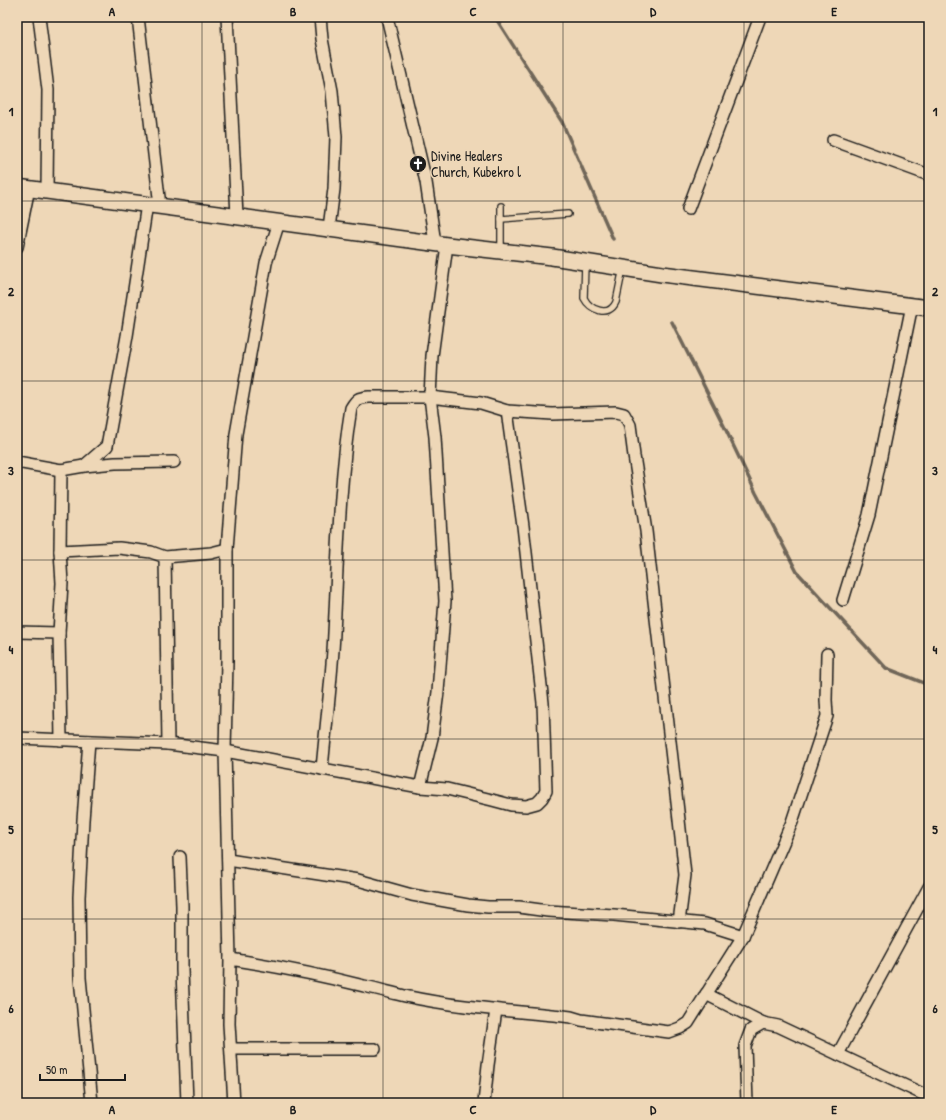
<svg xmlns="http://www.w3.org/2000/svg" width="946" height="1120" font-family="'Patrick Hand',sans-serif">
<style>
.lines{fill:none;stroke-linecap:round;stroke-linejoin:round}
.stream{stroke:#6f6659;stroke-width:3.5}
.lane-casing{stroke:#1c1c1c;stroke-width:8}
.street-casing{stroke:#1c1c1c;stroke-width:14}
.secondary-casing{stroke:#1c1c1c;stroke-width:18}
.lane{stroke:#eed7b7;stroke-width:5.5}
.street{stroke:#eed7b7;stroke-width:11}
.secondary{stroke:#eed7b7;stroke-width:15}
.grid{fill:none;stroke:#1c1c1c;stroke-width:1;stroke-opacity:0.55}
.labels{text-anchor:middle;stroke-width:3;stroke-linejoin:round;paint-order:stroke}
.poi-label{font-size:14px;fill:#1c1c1c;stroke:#eed7b7;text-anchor:start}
.neatline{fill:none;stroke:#1c1c1c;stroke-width:1.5}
.grid-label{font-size:13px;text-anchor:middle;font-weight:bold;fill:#1c1c1c}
</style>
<rect width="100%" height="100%" fill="#eed7b7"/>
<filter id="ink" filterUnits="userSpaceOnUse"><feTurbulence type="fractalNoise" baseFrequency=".025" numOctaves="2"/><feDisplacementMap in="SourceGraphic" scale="8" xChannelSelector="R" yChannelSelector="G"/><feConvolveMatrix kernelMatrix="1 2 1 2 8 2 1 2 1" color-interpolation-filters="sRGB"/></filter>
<g filter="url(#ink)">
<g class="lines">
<g class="stream">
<polyline points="495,17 562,122 613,239"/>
<polyline points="672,322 724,426 756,493 797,572 886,668 929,685"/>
</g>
<defs>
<g id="lane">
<polyline points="501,219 568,214"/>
<polyline points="501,251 501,206"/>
<path d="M585,263L584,298C590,310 609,318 616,302L623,268"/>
</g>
<g id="street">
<polyline points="39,17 48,90 47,191"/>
<polyline points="138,17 160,206"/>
<polyline points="227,17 237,216"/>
<polyline points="320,17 322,39 332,91 336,137 334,189 329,228"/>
<polyline points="387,17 426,182 435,243"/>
<polyline points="833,140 929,175"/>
<polyline points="688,209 760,17"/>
<polyline points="17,247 29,188"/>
<polyline points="17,462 61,470 84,466 115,463 174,462"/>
<polyline points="84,466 107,446 127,336 147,204"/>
<polyline points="60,551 119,548 151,552 165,557 211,553 227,549"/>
<polyline points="165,557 168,744"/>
<polyline points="843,600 869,515 912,305"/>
<polyline points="17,632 59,633"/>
<polyline points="17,738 168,744 225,751 420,787 447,789 492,800 511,805 526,806 537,803 542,798 546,791 543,703 523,526 507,411"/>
<polyline points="61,740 59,633 62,583 60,551 61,470"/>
<polyline points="89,741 83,820 79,897 80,978 92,1103"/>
<path d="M322,769C326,724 332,678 334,633C338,558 339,482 351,408C357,398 358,398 369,397H430L481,403L507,411L552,414L616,412L624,414L630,425L634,456L646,531L679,820L685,875L679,922"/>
<polyline points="420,787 432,738 438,692 445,601 435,437 430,397 432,356 447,245"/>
<polyline points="180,857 182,906 182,970 187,1103"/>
<polyline points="228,860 358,880 412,895 468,905 488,907 519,907 548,911 614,915 705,924 743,936"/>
<path d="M230,959C275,966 320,975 364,986C378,989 392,993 405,996C460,1008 516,1011 571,1017L581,1020L669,1032L680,1028L688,1023L743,936L792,822L827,716L826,700L827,654"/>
<polyline points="706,994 763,1023"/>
<polyline points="231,1049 375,1049"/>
<polyline points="838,1054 929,887"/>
<polyline points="234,1103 229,1024 230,959 225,751 227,661 227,549 236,434 266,263 279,222"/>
<polyline points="484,1103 488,1065 496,1010"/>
<polyline points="747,1103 745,1046 751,1030 763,1023 778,1026 929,1097"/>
</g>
<polyline id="secondary" points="17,187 447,245 552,257 662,274 929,308"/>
</defs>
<use href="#lane" class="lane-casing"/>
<use href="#street" class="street-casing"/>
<use href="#secondary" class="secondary-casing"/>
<use href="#lane" class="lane"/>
<use href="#street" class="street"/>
<use href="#secondary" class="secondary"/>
</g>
</g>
<path class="grid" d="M202,17V1103M383,17V1103M563,17V1103M744,17V1103M17,201H929M17,381H929M17,560H929M17,739H929M17,919H929"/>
<defs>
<symbol id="church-disc" viewBox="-11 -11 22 22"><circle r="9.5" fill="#1c1c1c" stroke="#eed7b7"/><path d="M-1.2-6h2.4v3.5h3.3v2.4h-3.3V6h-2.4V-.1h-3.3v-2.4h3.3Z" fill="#fff"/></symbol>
</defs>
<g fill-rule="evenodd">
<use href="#church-disc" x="408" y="154" width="20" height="20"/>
</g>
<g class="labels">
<g class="poi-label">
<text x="431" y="161">Divine Healers<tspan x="431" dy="16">Church, Kubekro l</tspan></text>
</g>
</g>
<rect width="946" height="1120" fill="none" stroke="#eed7b7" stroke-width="44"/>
<path d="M40 1074v6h85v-6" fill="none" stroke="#1c1c1c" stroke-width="2"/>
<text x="46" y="1074" font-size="12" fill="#1c1c1c" stroke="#eed7b7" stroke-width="3" paint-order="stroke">50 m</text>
<rect x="22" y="22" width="902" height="1076" class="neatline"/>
<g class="grid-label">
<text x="112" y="16">A</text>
<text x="293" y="16">B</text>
<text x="473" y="16">C</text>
<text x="653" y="16">D</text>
<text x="834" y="16">E</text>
<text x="11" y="116">1</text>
<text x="935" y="116">1</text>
<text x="11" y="296">2</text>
<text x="935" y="296">2</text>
<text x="11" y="475">3</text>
<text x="935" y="475">3</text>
<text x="11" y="654">4</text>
<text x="935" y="654">4</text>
<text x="11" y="834">5</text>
<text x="935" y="834">5</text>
<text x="11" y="1013">6</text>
<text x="935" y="1013">6</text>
<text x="112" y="1114">A</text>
<text x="293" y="1114">B</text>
<text x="473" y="1114">C</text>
<text x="653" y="1114">D</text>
<text x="834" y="1114">E</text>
</g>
</svg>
